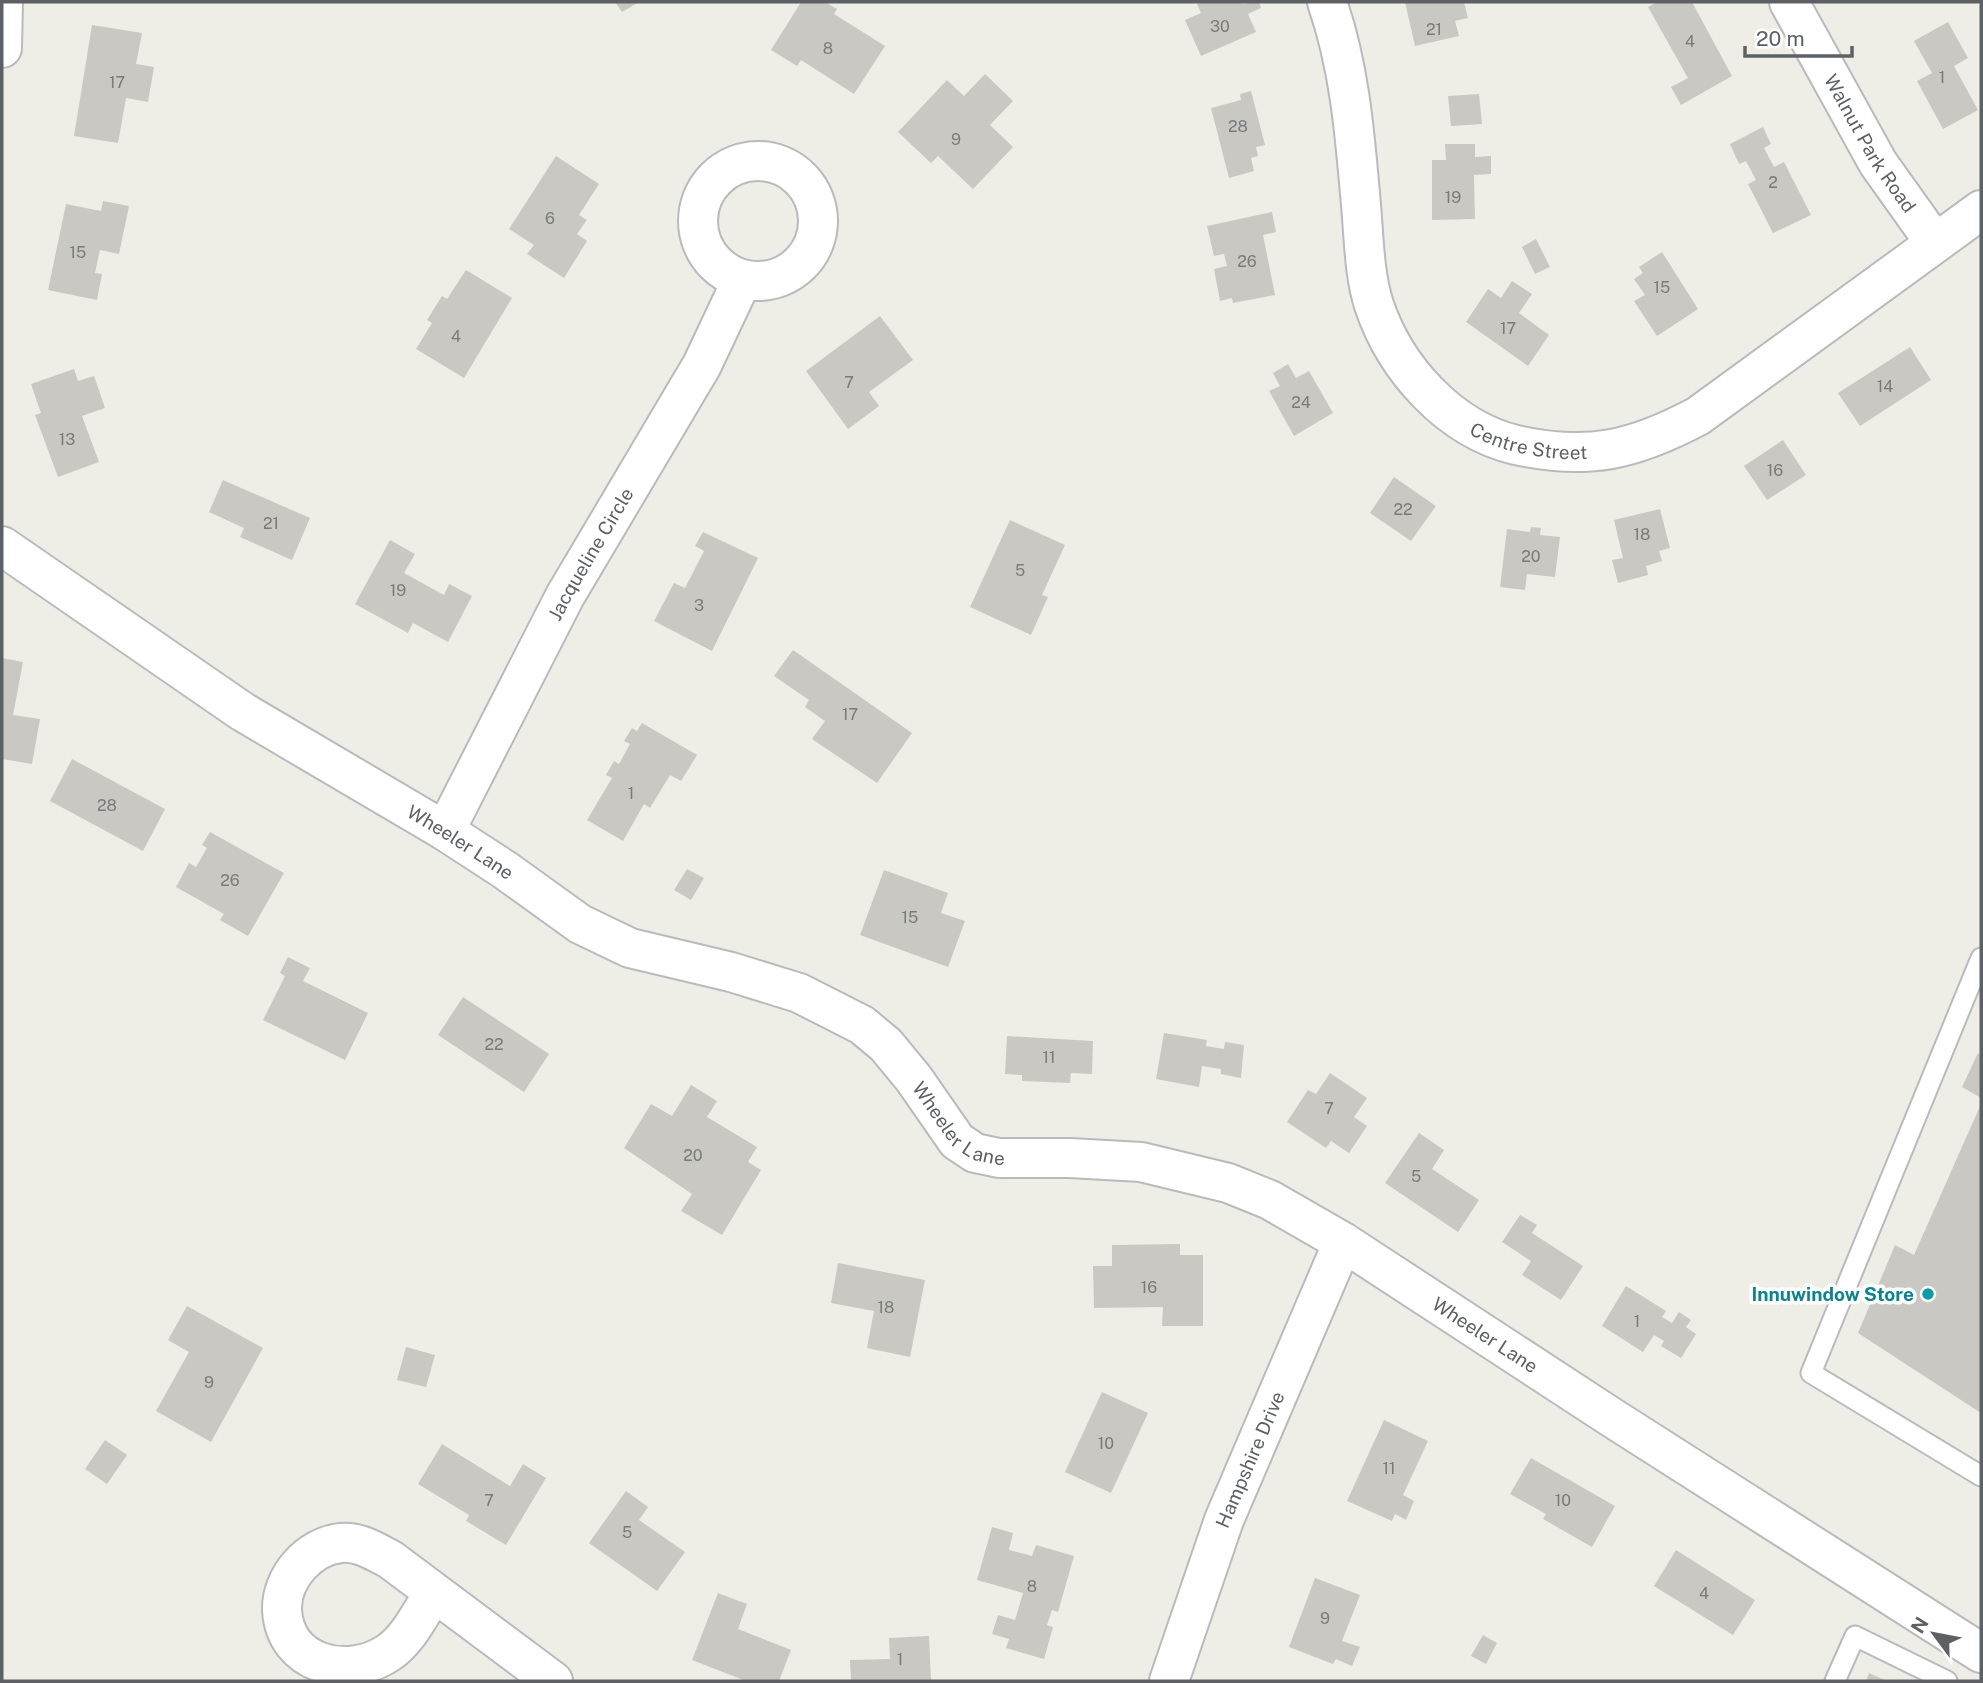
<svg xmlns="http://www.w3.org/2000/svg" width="1983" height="1683" font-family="'Public Sans',sans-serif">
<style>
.building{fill:#cac8c2}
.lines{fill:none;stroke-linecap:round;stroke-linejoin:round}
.lane-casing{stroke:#b8babe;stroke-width:23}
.street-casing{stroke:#b8babe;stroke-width:42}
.lane{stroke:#fff;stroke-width:19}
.street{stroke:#fff;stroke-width:38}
.culture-dot{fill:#0f9aa8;stroke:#fff;stroke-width:2.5}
.labels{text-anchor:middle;stroke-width:7;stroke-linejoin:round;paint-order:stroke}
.number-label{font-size:16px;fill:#787a7c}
.street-label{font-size:19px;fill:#5d6065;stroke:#fff}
.culture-label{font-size:19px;font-weight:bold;fill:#0d838f;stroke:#fff;text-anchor:end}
</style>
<rect width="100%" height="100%" fill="#efeee6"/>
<g class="building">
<polygon points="615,2 639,2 622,12"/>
<polygon points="801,2 825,2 837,9 834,14 885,46 854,94 801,60 797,66 771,50"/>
<polygon points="1202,2 1241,2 1242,4 1259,2 1261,8 1248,14 1256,32 1201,56 1185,20 1201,13 1197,4"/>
<polygon points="1405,2 1464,2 1468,18 1455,21 1459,36 1415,46"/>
<polygon points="1657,2 1692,2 1732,76 1681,105 1671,87 1688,78 1648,7"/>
<polygon points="1948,22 1968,58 1954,66 1978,110 1943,129 1917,81 1932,73 1914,41"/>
<polygon points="92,25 142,33 136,64 154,67 148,102 126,98 118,143 74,136"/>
<polygon points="985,74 1013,101 990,125 1013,147 973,189 938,156 931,163 898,132 947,80 964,96"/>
<polygon points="1251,91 1265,145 1256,147 1258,156 1251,158 1254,171 1229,178 1211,108 1241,100 1240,94"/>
<polygon points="1479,94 1482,124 1451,126 1448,96"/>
<polygon points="1763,127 1771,144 1764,148 1774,167 1784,162 1811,215 1773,233 1748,184 1756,180 1746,161 1739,164 1730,144"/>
<polygon points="1445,144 1475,144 1475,157 1491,156 1491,174 1474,175 1475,219 1432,220 1432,160 1446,160"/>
<polygon points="556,156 599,184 579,215 587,220 577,234 587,241 564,278 527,254 534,245 509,229"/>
<polygon points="103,201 129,206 119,254 100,250 95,273 102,274 97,300 48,290 66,204 101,211"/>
<polygon points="1272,212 1276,232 1263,235 1275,295 1233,303 1232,298 1220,301 1214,269 1227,266 1224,254 1214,256 1207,226"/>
<polygon points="1536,239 1550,267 1535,274 1522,247"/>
<polygon points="1662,252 1698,309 1657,336 1634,301 1645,295 1634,279 1643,273 1639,267"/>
<polygon points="466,270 512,298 464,378 416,349 432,323 427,320 442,296 447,299"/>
<polygon points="1512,281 1532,294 1519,313 1549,335 1528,366 1466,322 1488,289 1501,298"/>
<polygon points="880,316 913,360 869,392 879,406 848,429 806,371"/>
<polygon points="1910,347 1931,380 1860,426 1838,393"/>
<polygon points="1288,364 1296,378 1309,371 1333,413 1294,436 1269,391 1280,386 1273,373"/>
<polygon points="74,369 78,381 94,376 105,408 82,416 99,462 58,477 35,415 41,413 31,384"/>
<polygon points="1783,440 1806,475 1767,500 1744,466"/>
<polygon points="1394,477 1436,506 1411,541 1370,513"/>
<polygon points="223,480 310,518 292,560 240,537 244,528 209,512"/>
<polygon points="1660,509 1670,548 1659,551 1662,561 1646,566 1648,575 1618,583 1612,560 1623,558 1614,520"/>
<polygon points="1010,520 1065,545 1042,595 1048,597 1031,635 970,607"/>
<polygon points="1531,527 1541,528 1540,535 1560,537 1555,577 1527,574 1525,590 1500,587 1507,529 1530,532"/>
<polygon points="703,532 758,558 712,651 654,621 674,583 685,588 704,551 695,546"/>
<polygon points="390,540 415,554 404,573 444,595 449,584 472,596 448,642 413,623 408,633 355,604"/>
<polygon points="793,650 912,733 877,783 812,739 825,721 805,707 809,700 774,676"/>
<polygon points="2,658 23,662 13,715 40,719 32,764 2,759"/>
<polygon points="642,723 697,755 681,781 670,775 650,808 644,804 623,841 587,820 612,778 606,775 614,761 619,764 630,744 624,741 632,728 637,731"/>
<polygon points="72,759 165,809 143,851 50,801"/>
<polygon points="210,832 284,873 248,936 220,920 224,914 176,887 189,863 196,867 207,848 202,845"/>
<polygon points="687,869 704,878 691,900 674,890"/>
<polygon points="884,870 948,893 941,913 965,921 948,967 860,935"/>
<polygon points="288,957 310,968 303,981 368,1013 345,1060 263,1020 285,976 280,973"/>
<polygon points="463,997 549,1054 524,1092 438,1035"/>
<polygon points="1164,1033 1207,1040 1206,1046 1224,1049 1225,1042 1244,1045 1241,1078 1221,1074 1221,1069 1202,1066 1199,1087 1156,1079"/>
<polygon points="1007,1036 1093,1041 1092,1074 1071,1073 1070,1083 1022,1081 1022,1075 1005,1074"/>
<polygon points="1978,1053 1981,1055 1981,1098 1962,1087"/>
<polygon points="1330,1073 1367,1098 1354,1117 1367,1126 1349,1153 1331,1141 1326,1148 1287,1122 1308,1090 1316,1094"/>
<polygon points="691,1085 717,1101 707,1117 757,1147 748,1162 761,1170 722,1235 681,1211 692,1194 624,1148 651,1104 672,1116"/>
<polygon points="1981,1104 1981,1413 1858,1333 1895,1245 1914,1255"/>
<polygon points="1419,1133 1444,1150 1432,1169 1479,1200 1458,1232 1385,1183"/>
<polygon points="1520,1215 1537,1225 1532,1233 1583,1266 1561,1300 1522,1275 1531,1261 1502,1242"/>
<polygon points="1180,1244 1180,1255 1203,1255 1203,1326 1162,1326 1163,1307 1094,1308 1093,1266 1112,1266 1112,1245"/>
<polygon points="838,1263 925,1280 910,1357 867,1348 874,1311 831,1303"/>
<polygon points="1626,1286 1666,1311 1662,1317 1672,1323 1679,1312 1691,1320 1686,1327 1696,1334 1681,1358 1661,1346 1664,1341 1654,1335 1643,1352 1602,1326"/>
<polygon points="187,1306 263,1348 211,1442 156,1411 189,1352 168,1340"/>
<polygon points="406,1347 435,1355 426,1387 397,1380"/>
<polygon points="1102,1392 1148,1413 1111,1493 1065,1472"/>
<polygon points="1384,1420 1428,1441 1403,1495 1414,1501 1406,1520 1395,1514 1392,1521 1347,1501"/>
<polygon points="105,1440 127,1455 107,1484 85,1469"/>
<polygon points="442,1444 510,1486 523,1464 546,1478 506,1545 466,1521 469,1515 418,1484"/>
<polygon points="1531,1458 1615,1506 1592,1547 1543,1519 1546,1514 1510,1494"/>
<polygon points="626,1491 648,1507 639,1520 685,1552 657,1591 589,1543"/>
<polygon points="992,1527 1013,1533 1009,1550 1032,1556 1036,1545 1074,1556 1058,1612 1052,1610 1047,1625 1053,1627 1044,1659 1006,1648 1009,1639 992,1634 998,1615 1015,1620 1023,1593 977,1580"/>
<polygon points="1676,1550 1755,1600 1733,1635 1654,1586"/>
<polygon points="1315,1578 1360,1595 1342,1641 1360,1647 1352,1666 1336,1659 1333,1664 1289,1647"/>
<polygon points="718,1593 747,1604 738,1629 791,1650 779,1681 746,1681 692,1660"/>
<polygon points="1483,1635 1497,1643 1486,1664 1471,1656"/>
<polygon points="929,1636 931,1681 851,1681 850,1660 890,1659 889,1638"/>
<polygon points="1869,1673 1887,1681 1866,1681"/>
</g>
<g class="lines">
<defs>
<g id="lane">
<polyline points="1981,958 1811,1373 1981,1476"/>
<polyline points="1835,1681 1855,1636 1947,1681"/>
</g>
<g id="street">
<path id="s1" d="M1327,2C1350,68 1355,136 1361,205C1364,238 1364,274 1374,305C1395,368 1449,429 1516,445C1588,461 1634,450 1698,416L1981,210"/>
<path id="s2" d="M1789,2L1878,163L1935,243"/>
<polyline points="2,48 3,2"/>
<circle cx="758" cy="221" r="60"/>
<path id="s3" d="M2,546L243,712L445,831L505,870L580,924L630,948L731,972L799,993L862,1025L886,1045L914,1079L957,1141L975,1153L999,1158H1070L1141,1162L1228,1183L1270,1200L1343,1242L1611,1417L1981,1653"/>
<path id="s4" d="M445,831L565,596L702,365L742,280"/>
<path d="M433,1594C420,1614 408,1640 388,1653C347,1680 285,1665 282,1610C281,1578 309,1546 341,1543C359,1541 376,1552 391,1560L553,1681"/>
<path id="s5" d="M1169,1681L1224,1520L1343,1242"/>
</g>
</defs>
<use href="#lane" class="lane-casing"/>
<use href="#street" class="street-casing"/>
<use href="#lane" class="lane"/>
<use href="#street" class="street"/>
</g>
<circle class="culture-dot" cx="1928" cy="1294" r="7"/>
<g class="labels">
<g class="number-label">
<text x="1220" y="32">30</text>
<text x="1434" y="35">21</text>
<text x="1690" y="47">4</text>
<text x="828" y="54">8</text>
<text x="1942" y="83">1</text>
<text x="117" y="88">17</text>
<text x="1238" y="132">28</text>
<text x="956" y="145">9</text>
<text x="1773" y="188">2</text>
<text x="1453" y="203">19</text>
<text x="550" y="224">6</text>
<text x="78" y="258">15</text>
<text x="1247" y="267">26</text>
<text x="1662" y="293">15</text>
<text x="1508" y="334">17</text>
<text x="456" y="342">4</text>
<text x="849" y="388">7</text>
<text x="1885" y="392">14</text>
<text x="1301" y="408">24</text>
<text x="67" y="445">13</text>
<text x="1775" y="476">16</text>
<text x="1403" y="515">22</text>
<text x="271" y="529">21</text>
<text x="1642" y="540">18</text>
<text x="1531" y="562">20</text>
<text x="1020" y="576">5</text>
<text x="398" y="596">19</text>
<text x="699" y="611">3</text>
<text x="850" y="720">17</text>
<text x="631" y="799">1</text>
<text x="107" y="811">28</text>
<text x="230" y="886">26</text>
<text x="910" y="923">15</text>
<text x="494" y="1050">22</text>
<text x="1049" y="1063">11</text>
<text x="1329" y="1114">7</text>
<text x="693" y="1161">20</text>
<text x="1416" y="1182">5</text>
<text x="1149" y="1293">16</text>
<text x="886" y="1313">18</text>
<text x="1637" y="1327">1</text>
<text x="209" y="1388">9</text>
<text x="1106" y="1449">10</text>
<text x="1389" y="1474">11</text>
<text x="489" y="1506">7</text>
<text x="1563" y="1506">10</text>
<text x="627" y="1538">5</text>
<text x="1032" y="1592">8</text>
<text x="1704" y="1599">4</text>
<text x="1325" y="1624">9</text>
<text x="900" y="1665">1</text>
</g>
<g class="street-label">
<text dy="7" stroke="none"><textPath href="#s2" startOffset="163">Walnut Park Road</textPath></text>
<text dy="7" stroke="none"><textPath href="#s1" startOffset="527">Centre Street</textPath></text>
<text dy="7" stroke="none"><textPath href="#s4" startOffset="313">Jacqueline Circle</textPath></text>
<text dy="7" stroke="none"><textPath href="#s3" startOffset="546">Wheeler Lane</textPath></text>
<text dy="7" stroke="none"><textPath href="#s3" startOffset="1134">Wheeler Lane</textPath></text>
<text dy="7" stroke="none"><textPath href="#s3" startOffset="1720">Wheeler Lane</textPath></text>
<text dy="7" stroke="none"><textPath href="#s5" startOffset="236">Hampshire Drive</textPath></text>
</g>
<g class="culture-label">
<text x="1914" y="1301">Innuwindow Store</text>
</g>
</g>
<rect width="1983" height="1683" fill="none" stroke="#5d6065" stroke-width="7"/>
<g transform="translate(1934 1634) rotate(302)" stroke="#ffffff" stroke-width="5" paint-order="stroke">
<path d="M0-5L12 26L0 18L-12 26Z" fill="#5d6065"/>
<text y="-10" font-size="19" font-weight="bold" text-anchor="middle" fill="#5d6065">N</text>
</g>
<path d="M1745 46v10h107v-10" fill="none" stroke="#5d6065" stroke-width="3.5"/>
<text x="1756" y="46" font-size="21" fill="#5d6065" stroke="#ffffff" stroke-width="5" paint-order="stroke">20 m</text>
</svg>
